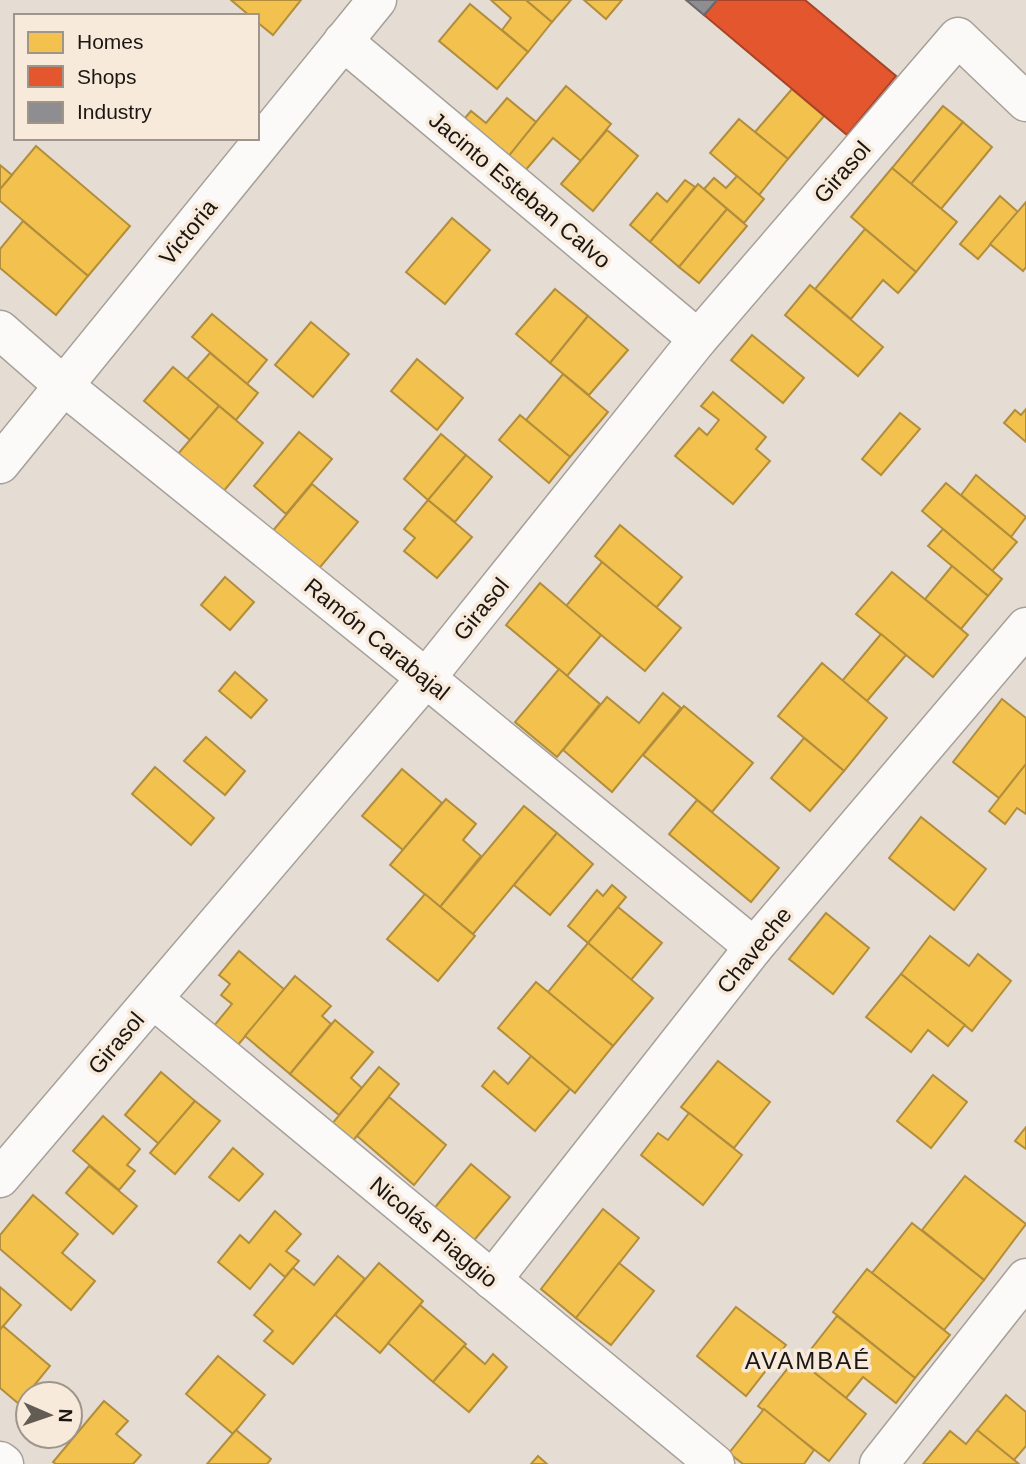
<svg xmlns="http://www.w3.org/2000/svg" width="1026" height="1464" font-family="Arial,sans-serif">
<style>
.homes{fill:#f2c14e;stroke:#b28e3c;stroke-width:2}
.shops{fill:#e4572e;stroke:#a84425;stroke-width:2}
.industry{fill:#8d8d92;stroke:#6b696b;stroke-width:2}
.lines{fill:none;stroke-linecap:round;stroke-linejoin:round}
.minor-casing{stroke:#a6a099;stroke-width:41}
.minor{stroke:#fbfaf9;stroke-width:38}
.labels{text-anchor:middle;stroke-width:7;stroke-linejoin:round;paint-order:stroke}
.street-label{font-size:23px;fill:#1b1611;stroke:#f8eadb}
.neighbourhood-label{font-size:24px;letter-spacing:2px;fill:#1b1611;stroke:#f8eadb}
</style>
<rect width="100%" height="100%" fill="#e5ddd4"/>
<g class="homes">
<polygon points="231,0 301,0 273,35 257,22 257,16 250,16"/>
<polygon points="491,0 526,0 552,22 528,52 502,30 511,18"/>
<polygon points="526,0 571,0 552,22"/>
<polygon points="584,0 622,0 606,19"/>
<polygon points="470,4 528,52 497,89 439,41"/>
<polygon points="566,86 611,124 581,161 553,138 524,172 506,158"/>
<polygon points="792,89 824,116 788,159 755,132"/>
<polygon points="507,98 536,122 503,163 459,125 471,111 486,123"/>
<polygon points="943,106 963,122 911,184 892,168"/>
<polygon points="739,119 788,159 759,195 710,153"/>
<polygon points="963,122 992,147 941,209 911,184"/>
<polygon points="607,130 638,156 593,211 561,184"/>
<polygon points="36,146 130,226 88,276 0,201 0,189"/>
<polygon points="0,165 12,175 0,189"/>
<polygon points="892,168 957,222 916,272 851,217"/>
<polygon points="737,176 764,199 744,223 704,189 714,178 726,188"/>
<polygon points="685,180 695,187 650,242 630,225 657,193 667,202"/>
<polygon points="698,184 727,209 679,267 650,242"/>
<polygon points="1000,196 1018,212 978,259 960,244"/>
<polygon points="1026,202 1026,267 1023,271 990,244"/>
<polygon points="727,209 747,226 699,283 679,267"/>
<polygon points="452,218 490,250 445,304 406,272"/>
<polygon points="23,221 88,276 56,315 0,268 0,249"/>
<polygon points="865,229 916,272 898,293 883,280 851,319 815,289"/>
<polygon points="810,285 883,347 858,376 785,315"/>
<polygon points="555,289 588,316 550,363 516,334"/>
<polygon points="212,314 267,360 247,384 192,337"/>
<polygon points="588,316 628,350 589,395 550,363"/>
<polygon points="311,322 349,354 313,397 275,365"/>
<polygon points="752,335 804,378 783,403 731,360"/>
<polygon points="210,353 258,393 236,420 187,379"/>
<polygon points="417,359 463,398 437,430 391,391"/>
<polygon points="173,367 219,406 190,440 144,401"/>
<polygon points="563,374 608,412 570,457 526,420"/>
<polygon points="713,392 766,437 756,449 770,461 733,504 675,456 699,428 707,435 719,420 701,406"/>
<polygon points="219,406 263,443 223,492 178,454"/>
<polygon points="1026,409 1026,442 1004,423 1015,410 1021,415"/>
<polygon points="900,413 920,429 881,475 862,459"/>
<polygon points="520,415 570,457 549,483 499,440"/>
<polygon points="299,432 332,459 286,514 254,486"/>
<polygon points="441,434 466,455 428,500 404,479"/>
<polygon points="466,455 492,477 455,522 428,500"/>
<polygon points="976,475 1026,517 1011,537 961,495"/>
<polygon points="946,483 1017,542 992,571 922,511"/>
<polygon points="312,484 358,522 316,572 271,533"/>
<polygon points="428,500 472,537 437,578 404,551 415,538 404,529"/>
<polygon points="620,525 682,577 656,608 595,556"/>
<polygon points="943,529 1002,579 988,596 928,546"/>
<polygon points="602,562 681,628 645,671 566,606"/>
<polygon points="952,566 988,596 961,629 925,599"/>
<polygon points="892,572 968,635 933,677 856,614"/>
<polygon points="225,577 254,602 230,630 201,605"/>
<polygon points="540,583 601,635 567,676 506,625"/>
<polygon points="881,634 906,655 867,701 842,681"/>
<polygon points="822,663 887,718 844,771 778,716"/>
<polygon points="559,669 600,704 557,757 515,722"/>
<polygon points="235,672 267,700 251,718 219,691"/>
<polygon points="663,693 681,708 612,792 563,750 607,697 639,723"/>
<polygon points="1002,699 1026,718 1026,764 999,798 953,762"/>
<polygon points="684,706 753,763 712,812 643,755"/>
<polygon points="206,737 245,771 225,795 184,761"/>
<polygon points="804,738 844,771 810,811 771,778"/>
<polygon points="1026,764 1026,814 1017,808 1005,824 989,811"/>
<polygon points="155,767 214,818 191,845 132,794"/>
<polygon points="402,769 442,803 403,850 362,816"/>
<polygon points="446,799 476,824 463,840 481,856 440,907 390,865"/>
<polygon points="697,800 779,868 751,902 669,834"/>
<polygon points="524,806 557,833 473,934 440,907"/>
<polygon points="921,817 986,869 954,910 889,858"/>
<polygon points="557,833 593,864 550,915 514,885"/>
<polygon points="612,885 626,897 588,943 568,926 597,890 603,896"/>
<polygon points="425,894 475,936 438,981 387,939"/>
<polygon points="618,907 662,943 631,980 588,943"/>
<polygon points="826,913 869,948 833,994 789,959"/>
<polygon points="930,936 969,966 978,954 1011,981 972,1031 901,974"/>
<polygon points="588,943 653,998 613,1046 548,992"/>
<polygon points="239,951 285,990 237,1046 213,1027 232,1004 221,995 230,984 219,975"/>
<polygon points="901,974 965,1025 948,1046 928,1030 911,1052 866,1017"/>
<polygon points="295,976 331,1006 322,1016 331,1024 290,1074 245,1036"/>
<polygon points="536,982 613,1046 575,1093 498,1028"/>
<polygon points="335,1020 373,1052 351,1078 362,1088 339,1115 290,1074"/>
<polygon points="531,1056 570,1089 535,1131 482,1086 494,1071 508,1084"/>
<polygon points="718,1061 770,1102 734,1148 681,1107"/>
<polygon points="379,1067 399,1084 352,1142 331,1125"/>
<polygon points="161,1072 195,1101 159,1144 125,1115"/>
<polygon points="933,1075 967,1102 931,1148 897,1121"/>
<polygon points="389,1097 446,1145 414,1185 357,1136"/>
<polygon points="195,1101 220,1121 175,1174 150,1153"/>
<polygon points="689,1113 742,1155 703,1205 641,1155 658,1133 668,1140"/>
<polygon points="103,1116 140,1149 127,1165 135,1171 119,1190 73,1151"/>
<polygon points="1026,1127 1026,1149 1015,1141"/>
<polygon points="233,1148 263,1174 239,1201 209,1177"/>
<polygon points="471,1164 510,1197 471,1244 432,1211"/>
<polygon points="89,1166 137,1206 113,1234 66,1193"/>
<polygon points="965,1176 1026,1224 984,1280 922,1230"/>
<polygon points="33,1195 78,1234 62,1253 95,1281 71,1310 0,1249 0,1235"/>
<polygon points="603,1209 639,1238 576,1318 541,1289"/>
<polygon points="275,1211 301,1234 286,1251 299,1261 285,1277 270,1264 250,1289 218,1262 240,1235 249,1243"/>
<polygon points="912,1223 984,1280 944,1330 872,1273"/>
<polygon points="338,1256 365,1279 293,1364 264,1341 273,1331 254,1315 293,1268 314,1285"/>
<polygon points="379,1263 423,1301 380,1353 335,1315"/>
<polygon points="619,1263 654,1291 611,1345 576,1318"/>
<polygon points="867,1269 950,1335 915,1378 833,1312"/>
<polygon points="0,1287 21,1305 0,1330"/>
<polygon points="420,1305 466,1344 433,1382 388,1343"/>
<polygon points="736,1307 786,1345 746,1396 697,1356"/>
<polygon points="837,1316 915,1378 896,1403 863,1377 846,1398 801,1362"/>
<polygon points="3,1326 50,1366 19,1404 0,1388 0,1330"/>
<polygon points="464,1346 485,1364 493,1354 507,1367 469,1412 433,1382"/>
<polygon points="218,1356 265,1395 233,1434 186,1394"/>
<polygon points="796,1358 866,1414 829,1461 758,1406"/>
<polygon points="1006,1395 1026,1412 1026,1446 1014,1460 977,1430"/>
<polygon points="104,1401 128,1421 116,1434 141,1455 133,1464 56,1464 53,1462"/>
<polygon points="764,1409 814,1450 804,1464 743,1464 729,1453"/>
<polygon points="236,1430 271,1459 267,1464 207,1464"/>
<polygon points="977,1430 1019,1464 923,1464 950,1431 966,1444"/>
<polygon points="538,1456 547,1464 531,1464"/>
</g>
<polygon class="shops" points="717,0 805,0 896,76 847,135 704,15"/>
<polygon class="industry" points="686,0 717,0 704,15"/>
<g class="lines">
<defs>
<g id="minor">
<polyline points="343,41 698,339"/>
<polyline points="0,330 64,386 426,678 754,947"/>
<polyline points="0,464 377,0"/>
<polyline points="153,999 715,1464"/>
<polyline points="0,1178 426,678 698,339 958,37 1026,102"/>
<polyline points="492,1280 754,947 1026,627"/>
<polyline points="0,1461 4,1464"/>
<polyline points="879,1464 1026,1278"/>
</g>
</defs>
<use href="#minor" class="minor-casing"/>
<use href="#minor" class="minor"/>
</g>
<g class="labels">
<g class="street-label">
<text transform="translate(842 172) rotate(-49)" y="8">Girasol</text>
<text transform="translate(520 190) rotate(40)" y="8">Jacinto Esteban Calvo</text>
<text transform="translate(188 232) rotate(-51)" y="8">Victoria</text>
<text transform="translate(481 609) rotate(-51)" y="8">Girasol</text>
<text transform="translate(377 639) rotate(39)" y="8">Ramón Carabajal</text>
<text transform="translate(754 950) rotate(-51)" y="8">Chaveche</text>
<text transform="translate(116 1043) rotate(-50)" y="8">Girasol</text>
<text transform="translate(434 1232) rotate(40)" y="8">Nicolás Piaggio</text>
</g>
<g class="neighbourhood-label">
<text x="808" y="1369">AVAMBAÉ</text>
</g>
</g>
<rect x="14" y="14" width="245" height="126" fill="#f8eadb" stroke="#a0958a" stroke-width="2"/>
<rect x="28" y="32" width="35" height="21" fill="#f2c14e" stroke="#a0958a" stroke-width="2"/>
<text x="77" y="49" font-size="21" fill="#1b1611">Homes</text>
<rect x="28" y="66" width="35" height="21" fill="#e4572e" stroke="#a0958a" stroke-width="2"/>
<text x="77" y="84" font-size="21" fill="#1b1611">Shops</text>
<rect x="28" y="102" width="35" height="21" fill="#8d8d92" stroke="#a0958a" stroke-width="2"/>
<text x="77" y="119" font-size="21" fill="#1b1611">Industry</text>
<g transform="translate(49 1415) rotate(92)"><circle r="33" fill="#f8eadb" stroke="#a0958a" stroke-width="2"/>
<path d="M0-5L12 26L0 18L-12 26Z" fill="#625c55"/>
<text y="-10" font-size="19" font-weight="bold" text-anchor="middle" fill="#1b1611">N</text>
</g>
</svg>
